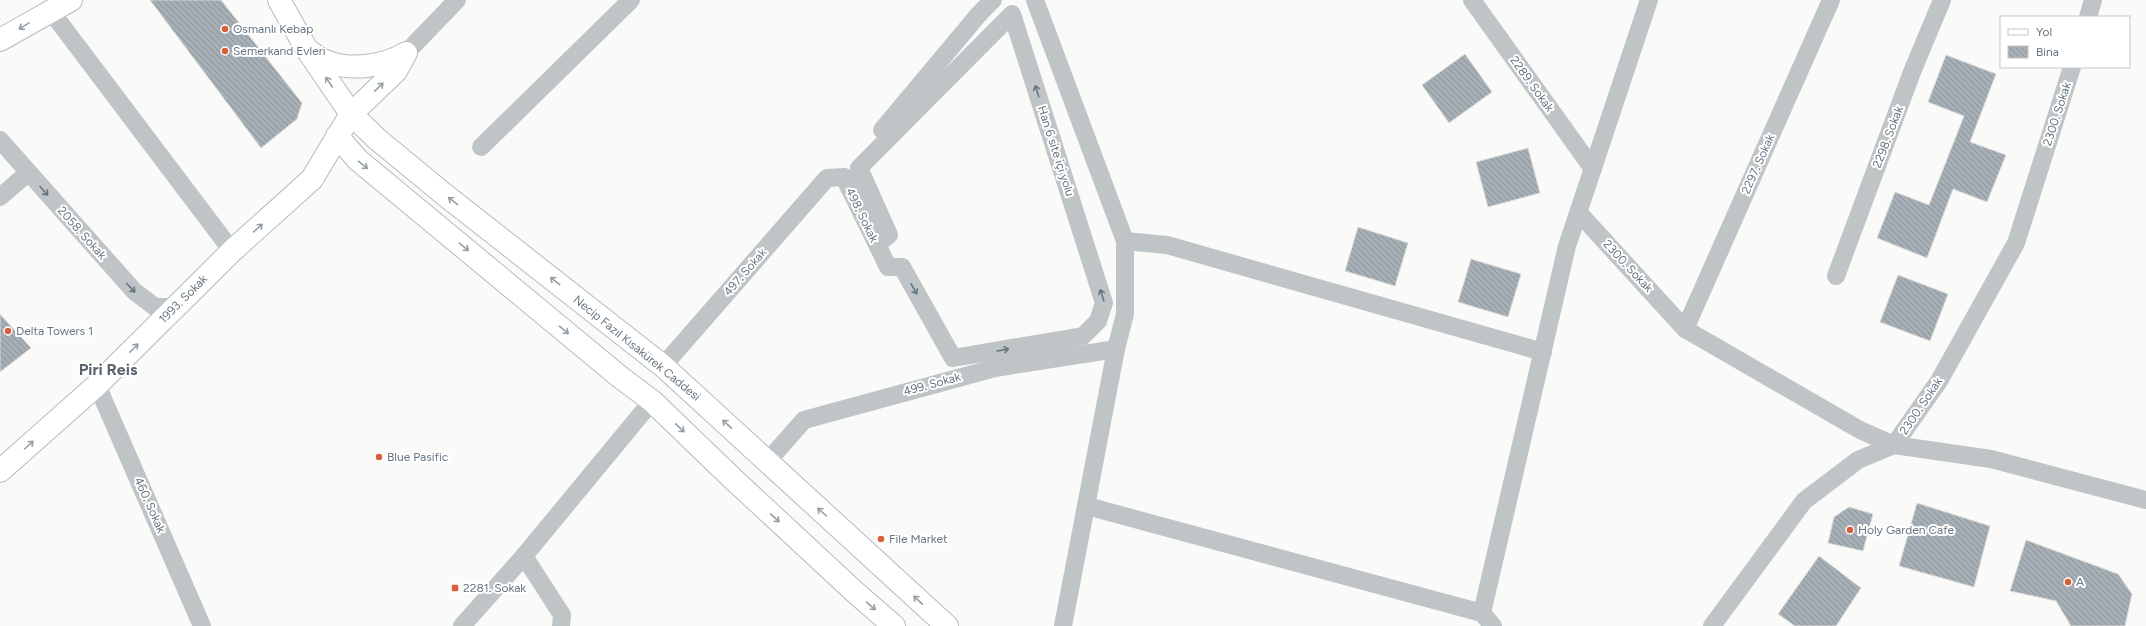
<svg xmlns="http://www.w3.org/2000/svg" width="2146" height="626" font-family="Figtree,sans-serif">
<style>
.building{fill:url(#building-back-hatch);stroke:#dcdcda}
.lines{fill:none;stroke-linecap:round;stroke-linejoin:round}
.major-casing{stroke:#b5babe;stroke-width:24}
.minor{stroke:#bfc4c7;stroke-width:18}
.major{stroke:#fff;stroke-width:22}
.oneway{stroke:#949fa7}
.oneway2{stroke:#667681}
.poi-dot{fill:#d75f3b;stroke:#fff;stroke-width:1.5}
.labels{text-anchor:middle;stroke-width:4;stroke-linejoin:round;paint-order:stroke}
.poi-label{font-size:12px;fill:#667681;stroke:#fff;text-anchor:start}
.street-label{font-size:12px;fill:#667681;stroke:#fff}
.district-label{font-size:16px;font-weight:bold;fill:#59646c;stroke:#fff}
</style>
<defs>
<pattern id="building-back-hatch" width="6" height="6" patternUnits="userSpaceOnUse"><rect width="6" height="6" fill="#a6afb5"/><path d="M-1 5l2 2M0 0l6 6M5-1l2 2" fill="none" stroke="#8b9399"/></pattern>
</defs>
<rect width="100%" height="100%" fill="#fafaf8"/>
<g class="building">
<polygon points="150,0 221,0 302,103 297,119 261,148"/>
<polygon points="1465,54 1492,92 1449,123 1422,85"/>
<polygon points="1946,55 1996,74 1970,142 2006,155 1987,202 1953,189 1927,258 1877,238 1895,192 1929,205 1964,116 1928,102"/>
<polygon points="1528,148 1540,193 1488,207 1476,162"/>
<polygon points="1358,227 1408,243 1395,286 1345,271"/>
<polygon points="1471,259 1521,274 1508,317 1458,302"/>
<polygon points="1898,275 1948,294 1930,341 1880,322"/>
<polygon points="0,314 31,348 0,372"/>
<polygon points="1917,503 1990,526 1974,587 1899,566"/>
<polygon points="1849,507 1873,514 1863,551 1828,543 1834,517"/>
<polygon points="2026,540 2118,574 2132,594 2125,626 2071,626 2056,601 2010,591"/>
<polygon points="1819,556 1861,588 1836,626 1795,626 1778,614"/>
</g>
<g class="lines">
<defs>
<g id="major">
<polyline points="279,0 306,48 351,114 377,139 445,195 663,366 947,626"/>
<polyline points="0,40 71,0"/>
<polyline points="337,136 358,160 620,377 652,401 732,478 857,594 894,626"/>
<path d="M0,471L97,385L232,251L312,179L351,114L396,71L406,53C384,66 353,71 328,62C321,60 315,55 309,51"/>
</g>
</defs>
<use href="#major" class="major-casing"/>
<g class="minor">
<polyline points="1035,0 1125,241 1125,314 1116,349 1063,626"/>
<polyline points="1472,0 1593,169"/>
<polyline points="50,10 232,251"/>
<polyline points="2088,17 2093,0"/>
<polyline points="406,53 457,0"/>
<polyline points="882,130 979,14 993,0"/>
<polyline points="0,140 134,291 155,307 175,307"/>
<polyline points="481,147 631,0"/>
<polyline points="0,197 28,173"/>
<polyline points="1579,213 1685,329 1860,430 1894,445 1939,381 2016,243 2072,67"/>
<polyline points="1125,241 1167,245 1543,352"/>
<polyline points="1836,276 1912,72 1942,0"/>
<polyline points="1685,329 1831,0"/>
<polyline points="663,366 827,178 844,177 888,267 902,267 953,358 1083,336 1098,321 1104,303 1012,14 859,168 889,235 877,244"/>
<polyline points="97,385 202,626"/>
<polyline points="767,462 804,420 995,368 1116,349"/>
<polyline points="1087,506 1482,613"/>
<polyline points="524,556 562,615 561,626"/>
<polyline points="462,626 524,556 652,401"/>
<polyline points="1493,626 1482,613 1567,246 1649,0"/>
<polyline points="1712,626 1804,501 1858,460 1894,445 1991,459 2146,500"/>
</g>
<use href="#major" class="major"/>
</g>
<defs><path id="oneway-shaft" d="M-6 0H5M1.5-3L5.5 0L1.5 3" fill="none" stroke-width="1.6" stroke-linecap="round" stroke-linejoin="round"/></defs>
<g class="oneway">
<use href="#oneway-shaft" transform="translate(24 26) rotate(149)"/>
<use href="#oneway-shaft" transform="translate(329 82) rotate(-124)"/>
<use href="#oneway-shaft" transform="translate(379 87) rotate(-44)"/>
<use href="#oneway-shaft" transform="translate(363 165) rotate(39)"/>
<use href="#oneway-shaft" transform="translate(453 201) rotate(-142)"/>
<use href="#oneway-shaft" transform="translate(258 228) rotate(-42)"/>
<use href="#oneway-shaft" transform="translate(464 247) rotate(39)"/>
<use href="#oneway-shaft" transform="translate(555 281) rotate(-142)"/>
<use href="#oneway-shaft" transform="translate(564 330) rotate(39)"/>
<use href="#oneway-shaft" transform="translate(134 348) rotate(-45)"/>
<use href="#oneway-shaft" transform="translate(727 424) rotate(-137)"/>
<use href="#oneway-shaft" transform="translate(680 428) rotate(44)"/>
<use href="#oneway-shaft" transform="translate(29 445) rotate(-42)"/>
<use href="#oneway-shaft" transform="translate(822 512) rotate(-138)"/>
<use href="#oneway-shaft" transform="translate(775 518) rotate(43)"/>
<use href="#oneway-shaft" transform="translate(918 600) rotate(-137)"/>
<use href="#oneway-shaft" transform="translate(871 606) rotate(40)"/>
</g>
<g class="oneway2">
<use href="#oneway-shaft" transform="translate(1037 91) rotate(-108)"/>
<use href="#oneway-shaft" transform="translate(44 191) rotate(48)"/>
<use href="#oneway-shaft" transform="translate(131 288) rotate(46)"/>
<use href="#oneway-shaft" transform="translate(914 289) rotate(61)"/>
<use href="#oneway-shaft" transform="translate(1102 295) rotate(-108)"/>
<use href="#oneway-shaft" transform="translate(1003 350) rotate(-10)"/>
</g>
<g class="poi-dot">
<circle cx="225" cy="29" r="4"/>
<circle cx="225" cy="51" r="4"/>
<circle cx="8" cy="331" r="4"/>
<circle cx="379" cy="457" r="4"/>
<circle cx="1850" cy="530" r="4"/>
<circle cx="881" cy="539" r="4"/>
<circle cx="2068" cy="582" r="4"/>
<rect x="451" y="584" width="8" height="8" rx="2"/>
</g>
<g class="labels">
<g class="poi-label">
<text x="233" y="33">Osmanlı Kebap</text>
<text x="233" y="55">Semerkand Evleri</text>
<text x="16" y="335">Delta Towers 1</text>
<text x="387" y="461">Blue Pasific</text>
<text x="1858" y="534">Holy Garden Cafe</text>
<text x="889" y="543">File Market</text>
<text x="2076" y="586">A</text>
<text x="463" y="592">2281. Sokak</text>
</g>
<g class="street-label">
<text transform="translate(1532 84) rotate(54)" y="4">2289. Sokak</text>
<text transform="translate(2057 114) rotate(-72)" y="4">2300. Sokak</text>
<text transform="translate(1888 137) rotate(-69)" y="4">2298. Sokak</text>
<text transform="translate(1056 151) rotate(72)" y="4">Han 6 site içi yolu</text>
<text transform="translate(1758 164) rotate(-66)" y="4">2297. Sokak</text>
<text transform="translate(862 215) rotate(64)" y="4">498. Sokak</text>
<text transform="translate(82 233) rotate(48)" y="4">2058. Sokak</text>
<text transform="translate(1628 266) rotate(47)" y="4">2300. Sokak</text>
<text transform="translate(745 272) rotate(-49)" y="4">497. Sokak</text>
<text transform="translate(183 299) rotate(-45)" y="4">1993. Sokak</text>
<text transform="translate(637 348) rotate(39)" y="4">Necip Fazıl Kısakürek Caddesi</text>
<text transform="translate(932 384) rotate(-15)" y="4">499. Sokak</text>
<text transform="translate(1921 406) rotate(-56)" y="4">2300. Sokak</text>
<text transform="translate(150 505) rotate(66)" y="4">460. Sokak</text>
</g>
<g class="district-label">
<text x="108" y="375">Piri Reis</text>
</g>
</g>
<rect x="2000" y="16" width="130" height="52" fill="#ffffff" stroke="#c2c8cd"/>
<rect x="2008" y="29" width="20" height="6" fill="#ffffff" stroke="#c2c8cd"/>
<text x="2036" y="36" font-size="12" fill="#667681">Yol</text>
<rect x="2008" y="46" width="20" height="12" fill="url(#building-back-hatch)" stroke="#c2c8cd"/>
<text x="2036" y="56" font-size="12" fill="#667681">Bina</text>
</svg>
